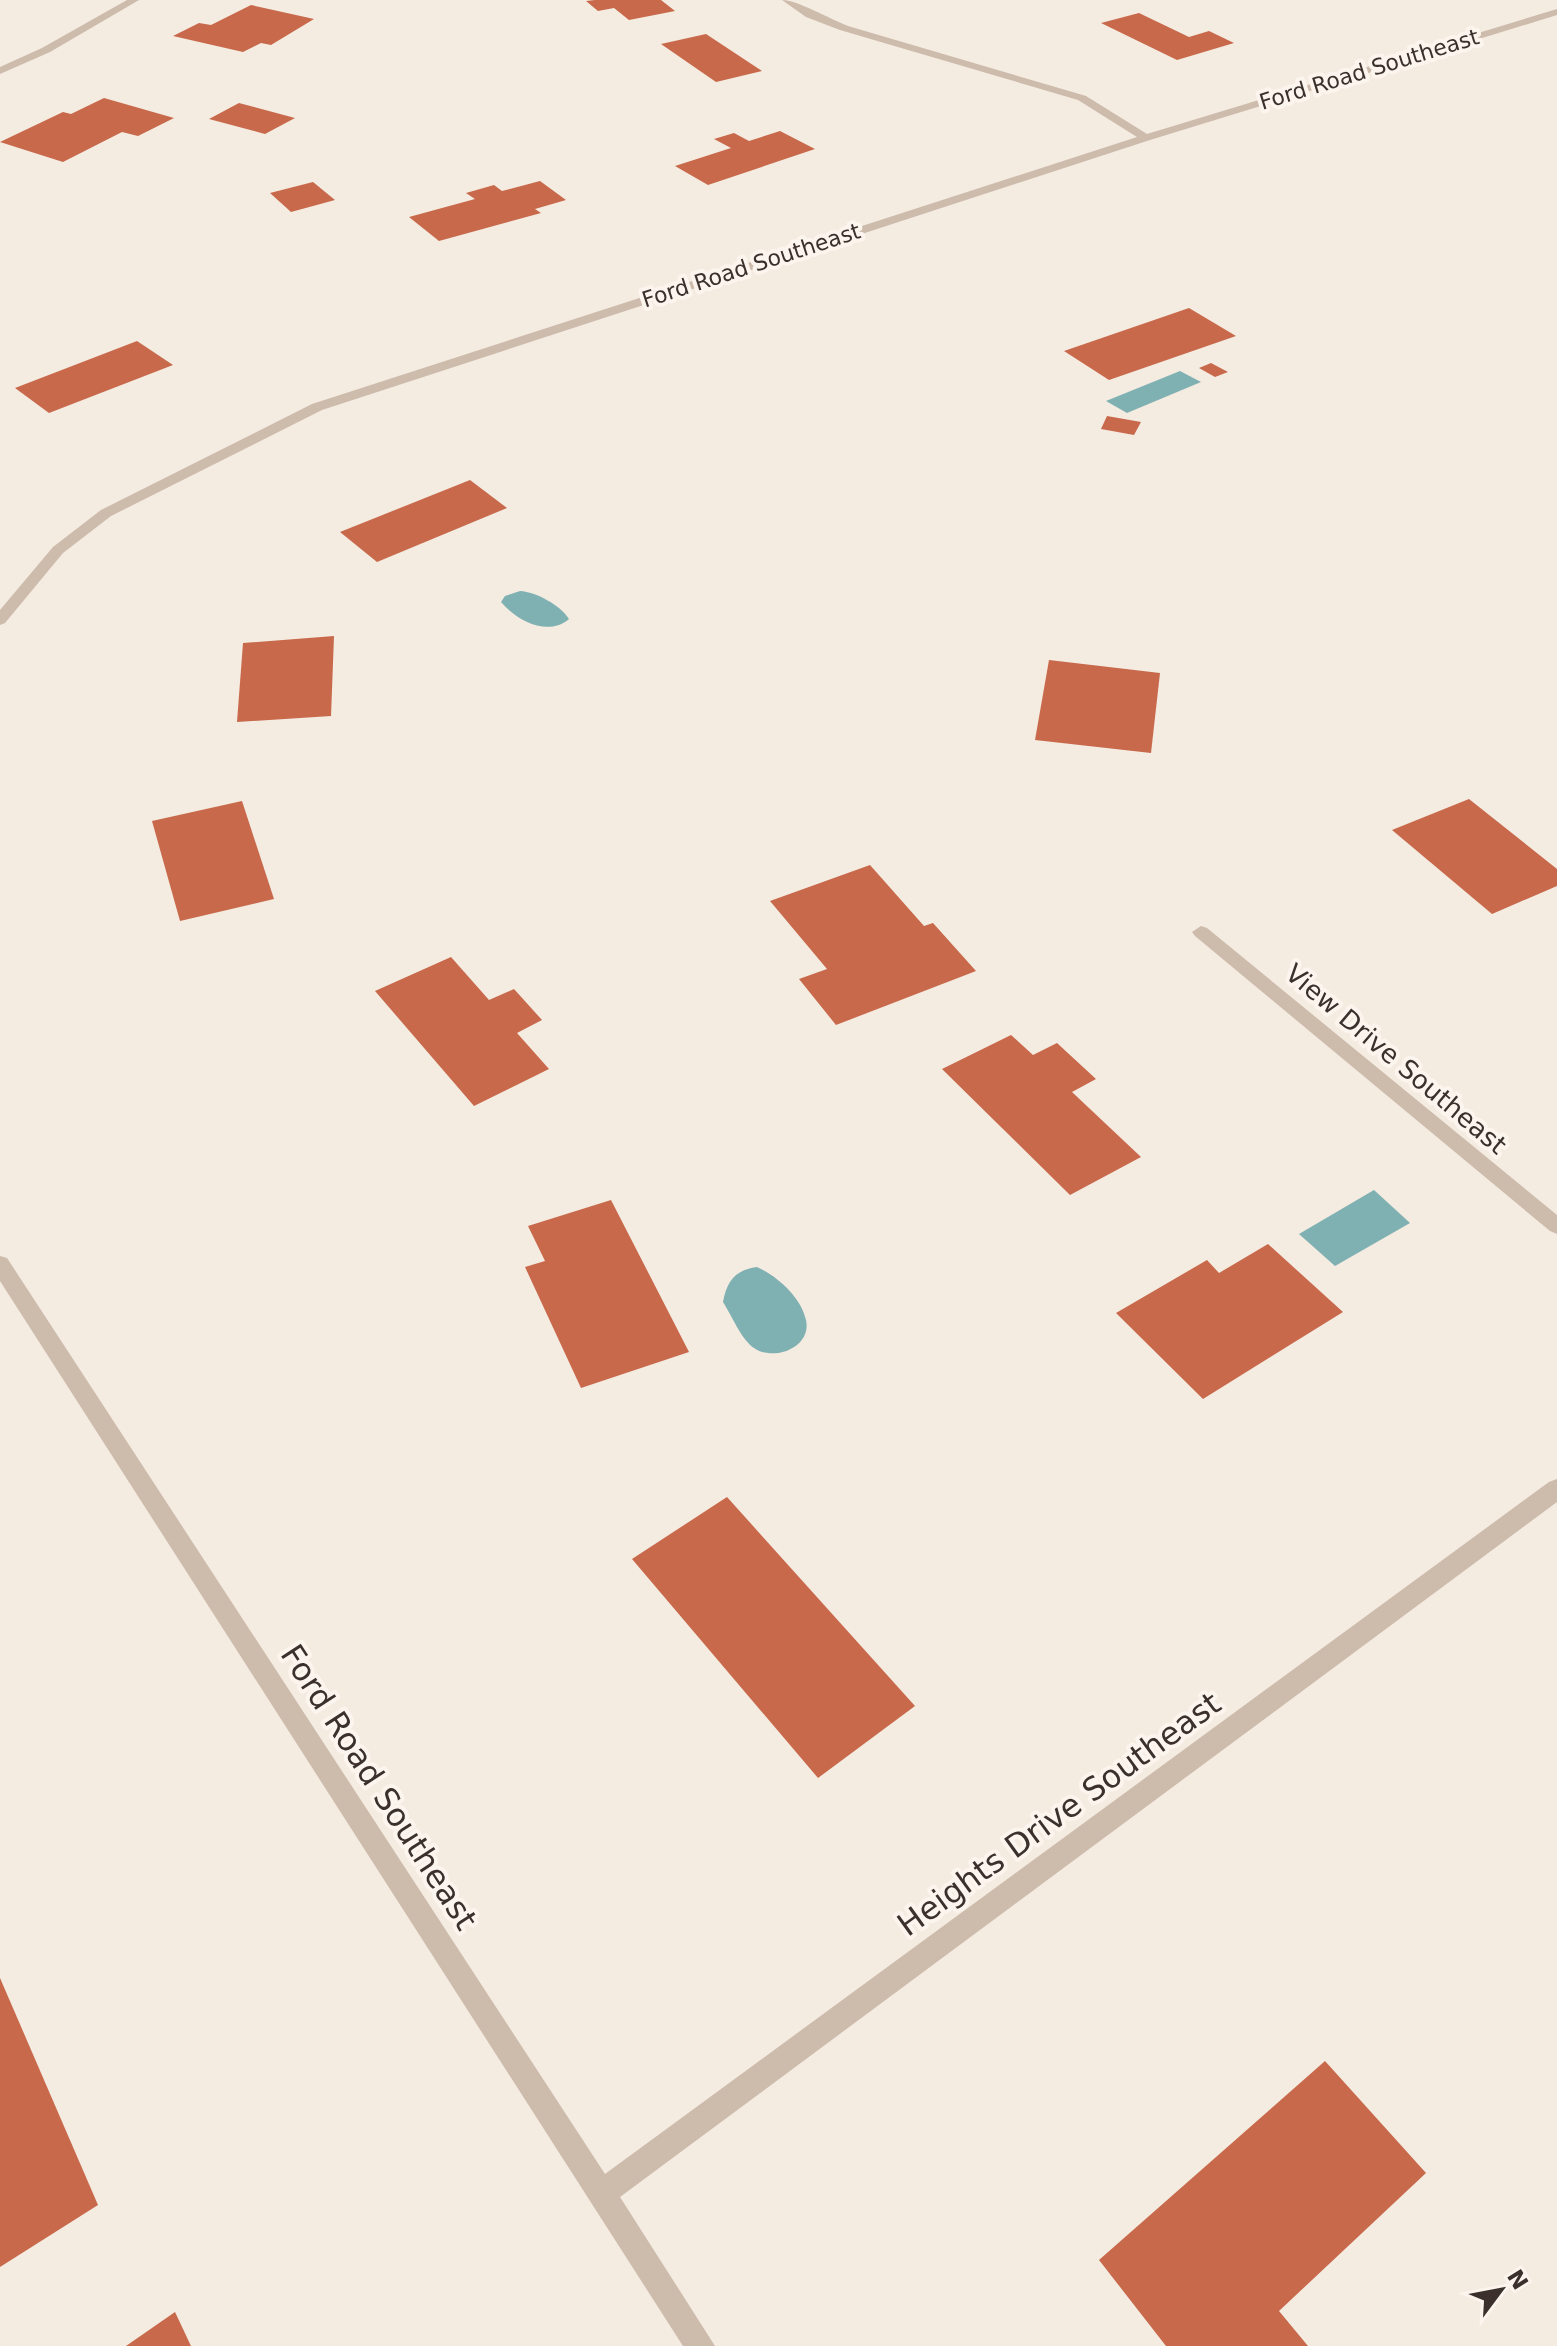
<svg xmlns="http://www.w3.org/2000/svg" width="1557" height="2346" font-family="'DejaVu Sans',sans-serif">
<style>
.water{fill:#7fb0b2}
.building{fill:#c8694b}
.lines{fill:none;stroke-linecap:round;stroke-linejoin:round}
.minor{fill:#cdbbac;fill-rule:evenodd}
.labels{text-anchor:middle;stroke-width:8;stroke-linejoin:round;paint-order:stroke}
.far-street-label{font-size:22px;fill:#3b302b;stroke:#fbf5ee}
.street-label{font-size:26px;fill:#3b302b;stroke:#fbf5ee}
.near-street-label{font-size:32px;fill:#3b302b;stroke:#fbf5ee}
</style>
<rect width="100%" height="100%" fill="#f4ebe1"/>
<g class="water">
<polygon points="1180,371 1201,382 1127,413 1106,401"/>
<path d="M520,591C536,592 560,605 569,619C548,637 517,621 501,602L505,596Z"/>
<polygon points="1374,1190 1410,1223 1335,1266 1299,1234"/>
<path d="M757,1267C777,1276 801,1297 806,1320C812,1347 774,1362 754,1348C741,1339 732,1316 723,1302C727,1281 735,1270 757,1267Z"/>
</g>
<g class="building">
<polygon points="595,0 661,0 675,11 629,20 614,8 598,11 586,1"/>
<polygon points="251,5 314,19 271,45 261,43 243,52 173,36 199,23 211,25"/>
<polygon points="1139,13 1189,37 1209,31 1234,43 1177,60 1101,23"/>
<polygon points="706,34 762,71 716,82 661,44"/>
<polygon points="104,98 174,118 138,136 122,132 63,162 0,142 63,112 71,114"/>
<polygon points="239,103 295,118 265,134 209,119"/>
<polygon points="780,131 815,149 708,185 675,166 731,148 714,139 734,133 749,141"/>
<polygon points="540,181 566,200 535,209 541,213 439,241 409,217 475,199 466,193 494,185 502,191"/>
<polygon points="313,182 335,200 291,212 270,193"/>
<polygon points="1189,308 1236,336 1109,380 1064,351"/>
<polygon points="137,341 173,365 49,413 15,388"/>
<polygon points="1211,363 1228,372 1215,377 1199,368"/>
<polygon points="1107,416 1141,422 1134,435 1101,429"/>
<polygon points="470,480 507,508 377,562 340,532"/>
<polygon points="334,636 331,716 237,722 243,643"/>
<polygon points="1049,660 1160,673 1151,753 1035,740"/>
<polygon points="1469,799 1557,869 1557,886 1492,914 1392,830"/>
<polygon points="242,801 274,899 180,921 152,821"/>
<polygon points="870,865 924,926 933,923 976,971 836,1025 799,979 827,969 770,901"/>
<polygon points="451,957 489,1000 514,989 542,1020 517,1033 549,1069 474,1106 375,991"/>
<polygon points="1011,1035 1033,1055 1057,1043 1096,1079 1072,1092 1141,1157 1070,1195 942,1069"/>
<polygon points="611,1200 689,1352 581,1388 525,1267 545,1261 528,1226"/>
<polygon points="1268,1244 1343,1312 1203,1399 1116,1313 1207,1260 1219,1273"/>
<polygon points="727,1497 915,1706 818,1778 632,1559"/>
<polygon points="0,1978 98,2205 0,2267"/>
<polygon points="1325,2061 1426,2173 1279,2311 1308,2346 1166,2346 1099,2260"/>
<polygon points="175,2312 191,2346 126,2346"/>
</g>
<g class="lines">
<g class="minor">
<polygon points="127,0 139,0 50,52 0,74 0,67 42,48"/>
<path d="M782,0C797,0 830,19 848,26L1086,96L1147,134L1557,9V15L1150,140L322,410L111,516L63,553L5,623L0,625V610L53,547L101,510L312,404L1137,137L1078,100L840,30L806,17Z"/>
<polygon points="1201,926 1207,928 1557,1215 1557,1234 1550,1231 1195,936 1192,932"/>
<polygon points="0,1256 7,1258 605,2174 1549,1482 1557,1479 1557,1502 620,2197 715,2346 683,2346 0,1281"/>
</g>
</g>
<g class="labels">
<g class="far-street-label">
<text transform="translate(1369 69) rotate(-17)" y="8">Ford Road Southeast</text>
<text transform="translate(751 265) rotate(-18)" y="8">Ford Road Southeast</text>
</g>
<g class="street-label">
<text transform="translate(1396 1059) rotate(40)" y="9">View Drive Southeast</text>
</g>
<g class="near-street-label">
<text transform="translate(379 1787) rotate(57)" y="11">Ford Road Southeast</text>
<text transform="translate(1059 1814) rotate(-36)" y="11">Heights Drive Southeast</text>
</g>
</g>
<g transform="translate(1501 2290) rotate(58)" stroke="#fbf5ee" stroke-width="6" paint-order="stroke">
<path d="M0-6L14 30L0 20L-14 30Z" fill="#3b302b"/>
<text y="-12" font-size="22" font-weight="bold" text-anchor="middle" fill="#3b302b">N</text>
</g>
</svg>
